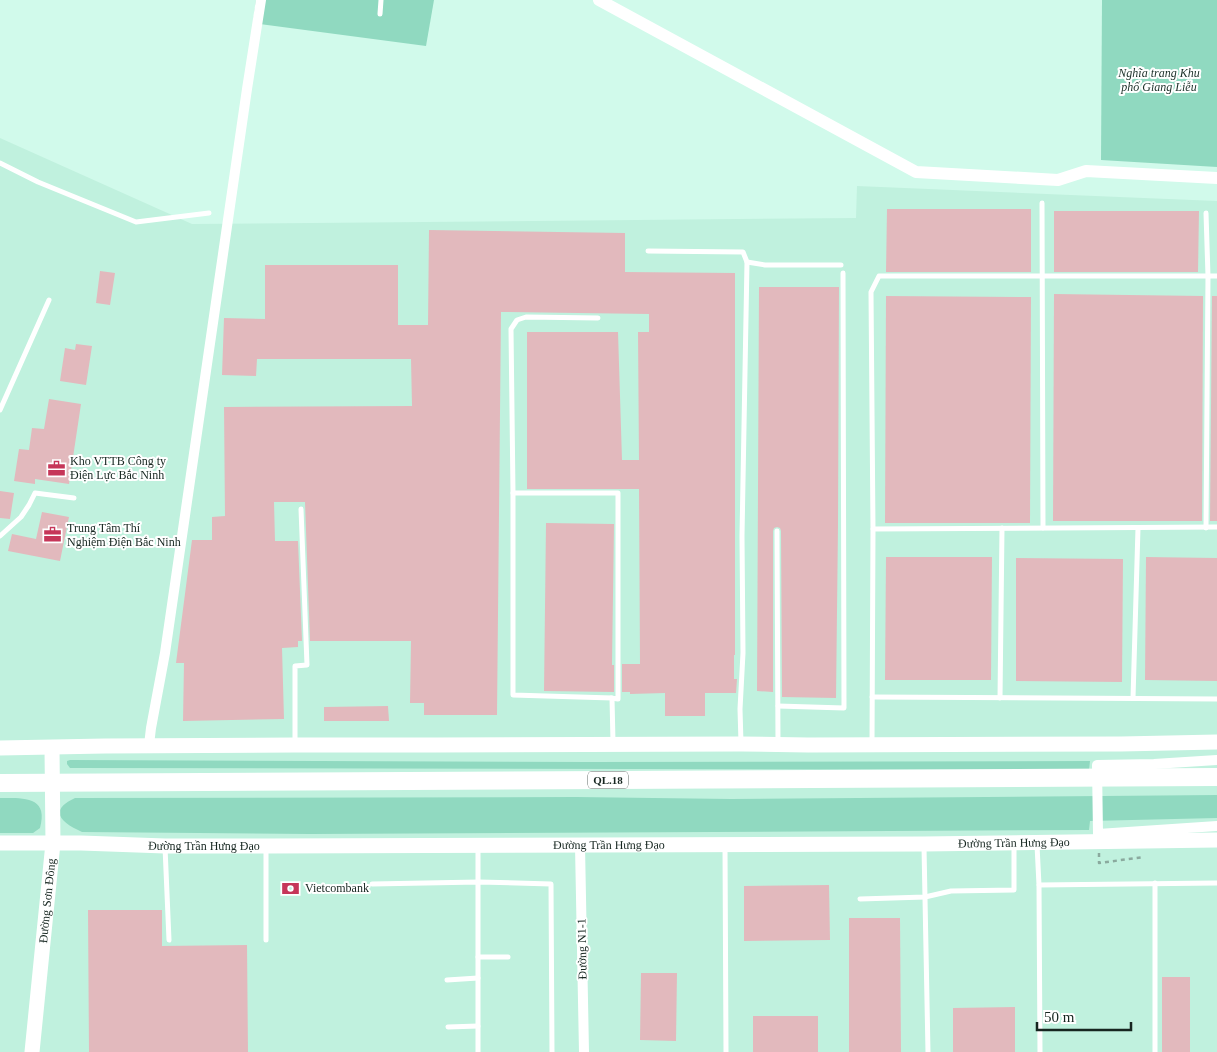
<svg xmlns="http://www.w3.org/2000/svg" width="1217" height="1052" font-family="'Times New Roman',serif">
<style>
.built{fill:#c0f1de}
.green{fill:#90d9c0}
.building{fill:#e2b9bd}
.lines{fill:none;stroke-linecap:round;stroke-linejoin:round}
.path{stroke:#8aaa9e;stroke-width:2.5;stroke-dasharray:4 4;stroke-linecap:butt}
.service{stroke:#fff;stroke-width:5}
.minor{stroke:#fff;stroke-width:10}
.tertiary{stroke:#fff;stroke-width:12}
.secondary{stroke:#fff;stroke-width:15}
.trunk{stroke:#fff;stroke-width:18}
.labels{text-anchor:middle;stroke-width:4;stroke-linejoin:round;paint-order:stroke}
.shield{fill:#fff;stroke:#5c6763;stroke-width:1}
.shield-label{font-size:11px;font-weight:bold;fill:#162620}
.park-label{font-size:12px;font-style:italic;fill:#1b2f28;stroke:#fff}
.poi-label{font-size:12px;fill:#162620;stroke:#fff;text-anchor:start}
.street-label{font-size:12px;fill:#162620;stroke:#fff}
</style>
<rect width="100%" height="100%" fill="#d1faeb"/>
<polygon class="built" points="0,138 192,224 856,218 857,186 1217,201 1217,1052 0,1052"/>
<g class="green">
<polygon points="256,0 434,0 426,46 253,23"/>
<polygon points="1102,0 1217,0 1217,167 1101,160"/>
<polygon points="70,760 588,762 1090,761 1089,770 73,768 70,768 67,764 67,761"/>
<path d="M1217,795V818L1090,821L1089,830L310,834L82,832C62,823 47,811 75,798L576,797L731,799Z"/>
<path d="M0,798C23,798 49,796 40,828L33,833H0Z"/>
</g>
<g class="building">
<polygon points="887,209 1031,209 1031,272 886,272"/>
<polygon points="1054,211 1199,211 1198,272 1054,272"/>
<polygon points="429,230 625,233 625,272 735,273 735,655 734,655 734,679 737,679 736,693 705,693 705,716 665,716 665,693 630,694 630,692 622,692 622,664 640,664 639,489 527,489 527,332 618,332 622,460 639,460 638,332 649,332 649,314 501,312 497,715 424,715 424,703 410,703 411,641 310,641 305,502 274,502 275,541 298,541 302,641 298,641 298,647 282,648 284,719 183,721 184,663 176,663 192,540 212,540 212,517 225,516 224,407 412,406 411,359 257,359 256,376 222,375 224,318 265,319 265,265 398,265 398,325 428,325"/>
<polygon points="100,271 115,273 110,305 96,303"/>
<polygon points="759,287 839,287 838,525 836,698 782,697 781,531 780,528 777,527 774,528 773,531 773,692 757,691"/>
<polygon points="1054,294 1203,296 1202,521 1053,521"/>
<polygon points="886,296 1031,297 1030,523 885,523"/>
<polygon points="1212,296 1217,296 1217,521 1210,521"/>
<polygon points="76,344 92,346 86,385 60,381 65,348 75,350"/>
<polygon points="49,399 81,404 69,484 35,479 35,484 14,481 19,449 29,450 32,428 44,429"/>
<polygon points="0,491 14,493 10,519 0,518"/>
<polygon points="42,512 69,517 60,561 8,551 12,534 36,539"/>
<polygon points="546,523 614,524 612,665 614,665 614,692 544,691"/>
<polygon points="886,557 992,557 991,680 885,680"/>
<polygon points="1146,557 1217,558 1217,681 1145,680"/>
<polygon points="1016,558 1123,559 1122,682 1016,681"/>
<polygon points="388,706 389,721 324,721 324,707"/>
<polygon points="829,885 830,940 744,941 744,886"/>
<polygon points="88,910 162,910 162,946 247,945 248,1052 89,1052"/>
<polygon points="849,918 900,918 901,1052 849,1052"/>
<polygon points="641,973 677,973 676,1041 640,1040"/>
<rect x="1162" y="977" width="28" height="75"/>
<polygon points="1015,1007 1015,1052 953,1052 953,1008"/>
<rect x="753" y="1016" width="65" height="36"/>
</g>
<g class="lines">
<polyline class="path" points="1099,853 1099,863 1144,857"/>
<g class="service">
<polyline points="380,14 381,0"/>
<polyline points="0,163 38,182 136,222 209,213"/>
<polyline points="1042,203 1043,528"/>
<polyline points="648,251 743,252 747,262 765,265 841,265"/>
<polyline points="598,318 526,317 517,320 511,329 513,493 513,695 612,698 613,742"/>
<polyline points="0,410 49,300"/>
<polyline points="513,493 618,493 618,699 611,698"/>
<polyline points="1206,528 1208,276 1206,213"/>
<polyline points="873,529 1217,527"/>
<polyline points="777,531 778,744"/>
<polyline points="0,536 21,517 29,505 35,493 74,498"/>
<polyline points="872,697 1217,699"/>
<polyline points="1000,698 1002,528"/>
<polyline points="1133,698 1138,528"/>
<polyline points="778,706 844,708 843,273"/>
<polyline points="741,743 740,709 743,653 742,536 747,262"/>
<polyline points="872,743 873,529 871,292 879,276 1217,276"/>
<polyline points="295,744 295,666 307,665 301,509"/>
<polyline points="1037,845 1039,885 1040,1052"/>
<polyline points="165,847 169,940"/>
<polyline points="725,847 726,1052"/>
<polyline points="924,847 928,1052"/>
<polyline points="372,884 479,882 551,884 552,1052"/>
<polyline points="1039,885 1217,883"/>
<polyline points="860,899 925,897 951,891 1014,890 1014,844"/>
<polyline points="266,940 266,847"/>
<polyline points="478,957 508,957"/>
<polyline points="447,980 478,978"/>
<polyline points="448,1027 478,1026"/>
<polyline points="478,1052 478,848"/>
<polyline points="1155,1052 1155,883"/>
</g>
<g class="minor">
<polyline points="149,745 151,728 165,653 247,89 261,0"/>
<polyline points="1217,760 1154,764 1097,765 1098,834 1217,826"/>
<polyline points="580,846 584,1052"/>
</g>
<polyline class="tertiary" points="599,0 916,172 1058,180 1086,171 1217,178"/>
<g class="secondary">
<polyline points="0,748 105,746 295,745 435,745 741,744 808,745 1121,744 1217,742"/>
<path id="s1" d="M0,843H81L165,846H266L924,844L1217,840"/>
<path id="s2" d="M32,1052L53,843L52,748"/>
</g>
<polyline class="trunk" points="0,783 1217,777"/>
</g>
<defs>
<symbol id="office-bare" viewBox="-9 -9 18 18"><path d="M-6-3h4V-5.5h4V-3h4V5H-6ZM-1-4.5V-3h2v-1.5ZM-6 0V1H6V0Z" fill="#c63659" stroke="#fff" stroke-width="2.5" paint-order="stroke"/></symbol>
<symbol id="bank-bare" viewBox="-9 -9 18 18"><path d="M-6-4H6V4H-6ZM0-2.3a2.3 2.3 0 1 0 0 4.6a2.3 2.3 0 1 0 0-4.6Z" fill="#c63659" stroke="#fff" stroke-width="2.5" paint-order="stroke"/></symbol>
</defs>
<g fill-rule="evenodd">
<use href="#office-bare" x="44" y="456" width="25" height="25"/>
<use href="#office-bare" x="40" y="522" width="25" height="25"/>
<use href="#bank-bare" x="278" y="876" width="25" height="25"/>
</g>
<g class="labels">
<rect class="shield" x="588" y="771.5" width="40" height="17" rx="4"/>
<g class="shield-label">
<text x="608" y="784">QL.18</text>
</g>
<g class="park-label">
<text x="1159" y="77">Nghĩa trang Khu<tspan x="1159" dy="14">phố Giang Liễu</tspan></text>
</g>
<g class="poi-label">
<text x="70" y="465">Kho VTTB Công ty<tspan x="70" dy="14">Điện Lực Bắc Ninh</tspan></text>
<text x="67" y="532">Trung Tâm Thí<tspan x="67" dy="14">Nghiệm Điện Bắc Ninh</tspan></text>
<text x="305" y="892">Vietcombank</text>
</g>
<g class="street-label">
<text dy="4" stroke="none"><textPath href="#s1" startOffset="1014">Đường Trần Hưng Đạo</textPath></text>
<text dy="4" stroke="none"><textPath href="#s1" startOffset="609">Đường Trần Hưng Đạo</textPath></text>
<text dy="4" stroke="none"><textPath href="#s1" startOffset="204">Đường Trần Hưng Đạo</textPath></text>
<text dy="4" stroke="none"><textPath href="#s2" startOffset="152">Đường Sơn Đông</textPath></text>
<text transform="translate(582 949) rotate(-91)" y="4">Đường N1-1</text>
</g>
</g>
<path d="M1037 1022v8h94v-8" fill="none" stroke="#162620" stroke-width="2.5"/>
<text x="1044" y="1022" font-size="15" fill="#162620" stroke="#ffffff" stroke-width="4" paint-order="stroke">50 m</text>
</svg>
